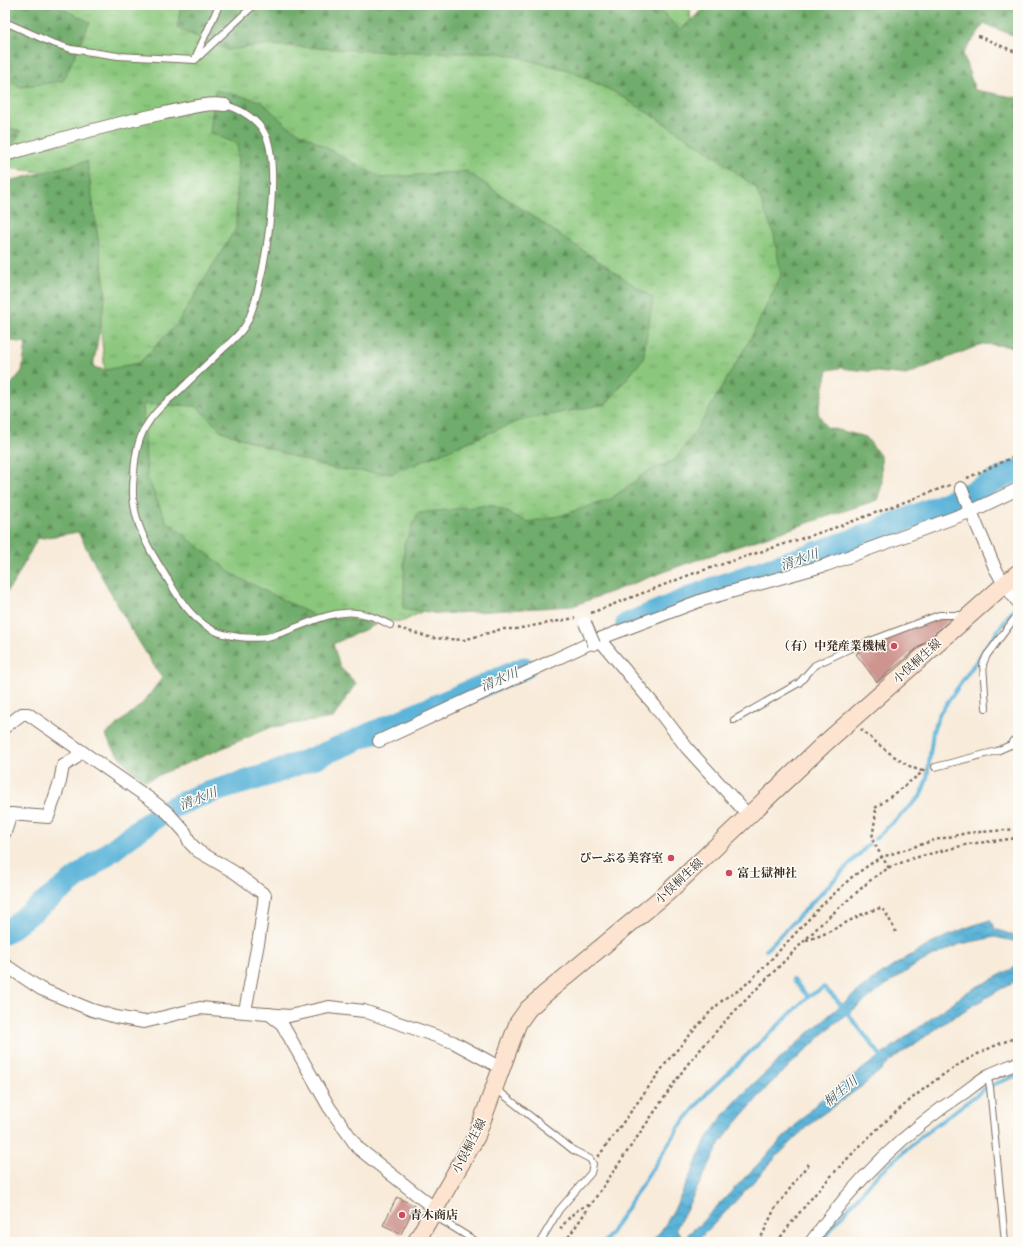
<svg xmlns="http://www.w3.org/2000/svg" width="1023" height="1247" font-family="'IM FELL English','Noto Serif JP',serif">
<style>
.grass{fill:url(#grass-tufts);stroke:#63784e}
.forest{fill:url(#forest-firs);stroke:#566b45}
.water{fill:url(#water-waves);stroke:#4c6f7c}
.lines{fill:none;stroke-linecap:round;stroke-linejoin:round}
.stream{stroke:#5cb4d9;stroke-width:4}
.river{stroke:#5cb4d9;stroke-width:23}
.building{fill:#ce958f}
.lane-casing{stroke:#7d6e60;stroke-width:8}
.street-casing{stroke:#7d6e60;stroke-width:14}
.secondary-casing{stroke:#7d6e60;stroke-width:19}
.path{stroke:#7d6e60;stroke-width:2.5;stroke-dasharray:3 3;stroke-linecap:butt}
.lane{stroke:#fff;stroke-width:6}
.street{stroke:#fff;stroke-width:12}
.secondary{stroke:#fde4d1;stroke-width:17}
.street-bridge-casing{stroke:#7d6e60;stroke-width:14;stroke-linecap:butt}
.street-bridge{stroke:#fff;stroke-width:12}
.poi-dot{fill:#d1495b;stroke:#fdfcf7;stroke-width:1.5}
.labels{text-anchor:middle;stroke-width:3;stroke-linejoin:round;paint-order:stroke}
.poi-label{font-size:12px;font-weight:bold;fill:#3b2a1e;stroke:#fdfcf7;text-anchor:end}
.street-label{font-size:12px;fill:#3b2a1e;stroke:#fdfcf7}
.water-label{font-size:13px;font-style:italic;fill:#475a5f;stroke:#fdfcf7}
</style>
<defs>
<pattern id="grass-tufts" width="24" height="20" patternUnits="userSpaceOnUse"><rect width="24" height="20" fill="#8bc77d"/><path d="M3 7l-1-3M5 7V3M7 7l1-3M15 17l-1-3M17 17v-4M19 17l1-3" fill="none" stroke="#73a266"/></pattern>
<pattern id="forest-firs" width="22" height="20" patternUnits="userSpaceOnUse"><rect width="22" height="20" fill="#70ac6c"/><path d="M5 1l3.5 6h-7zM16 11l3.5 6h-7z" fill="#5d8c58"/></pattern>
<pattern id="water-waves" width="16" height="10" patternUnits="userSpaceOnUse"><rect width="16" height="10" fill="#5cb4d9"/><path d="M0 5q4-4 8 0t8 0" fill="none" stroke="#4d93af"/></pattern>
</defs>
<rect width="100%" height="100%" fill="#fdfcf7"/>
<filter id="ink" filterUnits="userSpaceOnUse"><feTurbulence type="fractalNoise" baseFrequency=".025" numOctaves="2"/><feDisplacementMap in="SourceGraphic" scale="8" xChannelSelector="R" yChannelSelector="G"/><feConvolveMatrix kernelMatrix="1 2 1 2 8 2 1 2 1" color-interpolation-filters="sRGB"/></filter>
<filter id="wash" filterUnits="userSpaceOnUse"><feTurbulence type="fractalNoise" baseFrequency=".012" numOctaves="4" result="noise"/><feDisplacementMap in="SourceGraphic" scale="16" xChannelSelector="R" yChannelSelector="G"/><feGaussianBlur stdDeviation="0.9" result="paint"/><feColorMatrix in="noise" values="0 0 0 0 0 0 0 0 0 0 0 0 0 0 0 0 0 1.4 0 .05"/><feComposite in="paint" operator="in"/></filter>
<g filter="url(#wash)">
<rect width="100%" height="100%" fill="#f8ebda"/>
<polygon class="grass" points="5,5 690,5 693,64 809,205 783,303 690,482 555,543 404,621 130,630 86,177 5,168"/>
<g class="forest">
<polygon points="5,5 55,5 90,22 63,81 21,87 5,81"/>
<polygon points="181,5 660,5 665,15 680,30 708,5 1018,5 1018,37 984,24 963,54 975,90 1018,98 1018,347 982,344 906,375 840,368 828,370 818,413 826,427 866,437 881,457 882,485 877,500 685,564 573,606 439,614 403,608 404,595 404,544 418,513 492,505 528,522 559,516 611,499 647,472 675,460 702,421 752,336 781,275 774,235 756,188 711,153 618,94 568,70 496,52 462,53 370,51 265,45 227,50 177,28"/>
<path d="M215,90L261,101L286,125L381,178L466,171L653,298L643,359L606,404L518,421L392,474L335,469L294,457L221,431L196,406L143,404L147,476L166,521L234,575L315,616L352,620L375,625L333,644L340,667L356,683L333,718L272,727L145,781C126,767 117,755 105,735L143,703L162,678C131,631 104,582 78,532L37,539L15,581L5,594V392L22,371L26,343L5,340V182L87,161L106,294L93,367L105,370L139,363L177,324L236,228L238,144L210,133Z"/>
<polygon points="5,126 21,132 5,156"/>
</g>
<path class="water" d="M990,920L995,929L1018,937V942L995,937L960,944L919,963L886,985L834,1024L769,1085L736,1123L721,1142L676,1229L683,1238L700,1224L819,1101L967,992L1018,966V979L950,1019L892,1060L865,1084L817,1118L779,1154L716,1222L696,1242H652C657,1235 664,1228 668,1220C679,1202 687,1182 696,1163C700,1154 703,1144 709,1136C726,1108 752,1085 776,1063C838,1005 907,944 990,920Z"/>
<g class="lines">
<g class="stream">
<polyline points="875,839 920,797 927,779 933,731 940,713 1013,609"/>
<polyline points="766,950 869,844"/>
<polyline points="808,997 824,987 836,999 882,1057"/>
<polyline points="605,1242 680,1126 708,1092 808,997 793,979"/>
<polyline points="823,1242 833,1226 873,1179 924,1134 987,1087 1018,1075"/>
</g>
<g class="river">
<polyline points="627,624 711,589 876,532 968,494 1018,470"/>
<polyline points="5,933 133,834 166,810 198,796 274,773 321,755 524,668"/>
</g>
</g>
<g id="blocks">
<g class="building">
<polygon points="951,615 953,618 877,682 856,654 880,638"/>
<polygon points="397,1197 415,1206 401,1234 383,1225"/>
</g>
</g>
</g>
<g filter="url(#ink)">
<use href="#blocks" fill-opacity="0" stroke="#7d6e60" stroke-width="1"/>
<g class="lines">
<defs>
<g id="lane">
<polyline points="5,22 50,42 71,49 118,56 195,60 254,5"/>
<polyline points="196,56 219,5"/>
<path d="M225,105C241,109 259,120 266,136C282,170 264,294 245,326C239,335 231,342 223,349C208,363 193,377 179,391C168,400 156,410 148,423C138,437 135,455 134,473C133,483 132,495 134,505C138,532 153,556 167,578C176,594 187,612 202,623C213,632 224,635 239,637C249,638 260,639 271,636C296,630 318,615 344,613C361,611 375,617 390,625"/>
<polyline points="986,708 983,664 987,655 1018,614"/>
<polyline points="734,720 799,683 815,665 849,649 939,615 965,615"/>
<polyline points="935,767 997,751 1015,743"/>
<polyline points="987,1076 990,1087 1005,1242"/>
<polyline points="495,1088 573,1150 590,1159 593,1164 591,1173 559,1210 540,1242"/>
<polyline points="433,1215 477,1242"/>
</g>
<g id="street">
<path d="M5,155C58,139 111,124 165,113C185,109 205,102 225,105"/>
<polyline points="961,488 995,568 1004,584 1018,602"/>
<polyline points="594,644 599,639 655,706 687,748 749,816"/>
<polyline points="5,727 22,714 28,714 150,799 168,813 185,832 190,843 198,851 234,872 265,895 259,938 245,1011"/>
<polyline points="379,741 599,639 702,600 826,565 972,511 1018,489"/>
<polyline points="1015,743 1018,742"/>
<polyline points="5,832 11,814 48,817 60,782 63,766 74,759 81,751"/>
<polyline points="5,965 41,989 92,1010 116,1017 144,1022 200,1008 289,1016 329,1007 364,1011 453,1042 501,1068"/>
<polyline points="269,1014 282,1024 329,1107 358,1148 435,1209"/>
<path d="M811,1242C853,1183 904,1132 965,1092C972,1087 979,1081 987,1076C997,1071 1008,1067 1018,1063"/>
</g>
<polyline id="secondary" points="416,1242 476,1137 518,1023 528,1009 546,993 667,893 823,745 998,590 1018,573"/>
</defs>
<use href="#lane" class="lane-casing"/>
<use href="#street" class="street-casing"/>
<use href="#secondary" class="secondary-casing"/>
<g class="path">
<polyline points="978,36 1018,53"/>
<polyline points="967,478 1018,455"/>
<polyline points="591,613 692,574 840,526 950,485"/>
<polyline points="398,628 432,638 464,640 502,629 516,629 575,618"/>
<path d="M861,729C874,741 904,767 922,771"/>
<polyline points="889,868 882,857 872,839 876,812 874,809 920,774 922,771 928,769"/>
<path d="M806,940C833,934 854,914 881,908L886,913L896,932"/>
<polyline points="598,1157 669,1059 711,1011 725,998 741,989 764,967 820,907 852,877 879,858 935,840 967,833 1018,829"/>
<path d="M560,1229C569,1218 576,1208 589,1205"/>
<polyline points="565,1242 686,1066 726,1020 823,922 873,878 890,867 914,858 969,844 1018,838"/>
<polyline points="759,1242 774,1210 809,1163"/>
<path d="M777,1242C809,1198 846,1158 886,1121C926,1085 966,1054 1018,1037"/>
</g>
<use href="#lane" class="lane"/>
<use href="#street" class="street"/>
<use href="#secondary" class="secondary"/>
<defs>
<polyline id="street-bridge" points="585,623 594,644"/>
</defs>
<use href="#street-bridge" class="street-bridge-casing"/>
<use href="#street-bridge" class="street-bridge"/>
</g>
</g>
<g class="poi-dot">
<circle cx="894" cy="646" r="4"/>
<circle cx="671" cy="858" r="4"/>
<circle cx="729" cy="873" r="4"/>
<circle cx="402" cy="1215" r="4"/>
</g>
<g class="labels">
<g class="poi-label">
<text x="886" y="650">（有）中発産業機械</text>
<text x="663" y="862">ぴーぷる美容室</text>
<text x="737" y="877" text-anchor="start">富士獄神社</text>
<text x="410" y="1219" text-anchor="start">青木商店</text>
</g>
<g class="street-label">
<text transform="translate(917 661) rotate(-42)" y="4">小俣桐生線</text>
<text transform="translate(679 881) rotate(-43)" y="4">小俣桐生線</text>
<text transform="translate(469 1146) rotate(-63)" y="4">小俣桐生線</text>
</g>
<g class="water-label">
<text transform="translate(799 559) rotate(-19)" y="5">清水川</text>
<text transform="translate(499 679) rotate(-23)" y="5">清水川</text>
<text transform="translate(198 798) rotate(-21)" y="5">清水川</text>
<text transform="translate(840 1091) rotate(-39)" y="5">桐生川</text>
</g>
</g>
<rect width="1023" height="1247" fill="none" stroke="#fdfcf7" stroke-width="20"/>
</svg>
